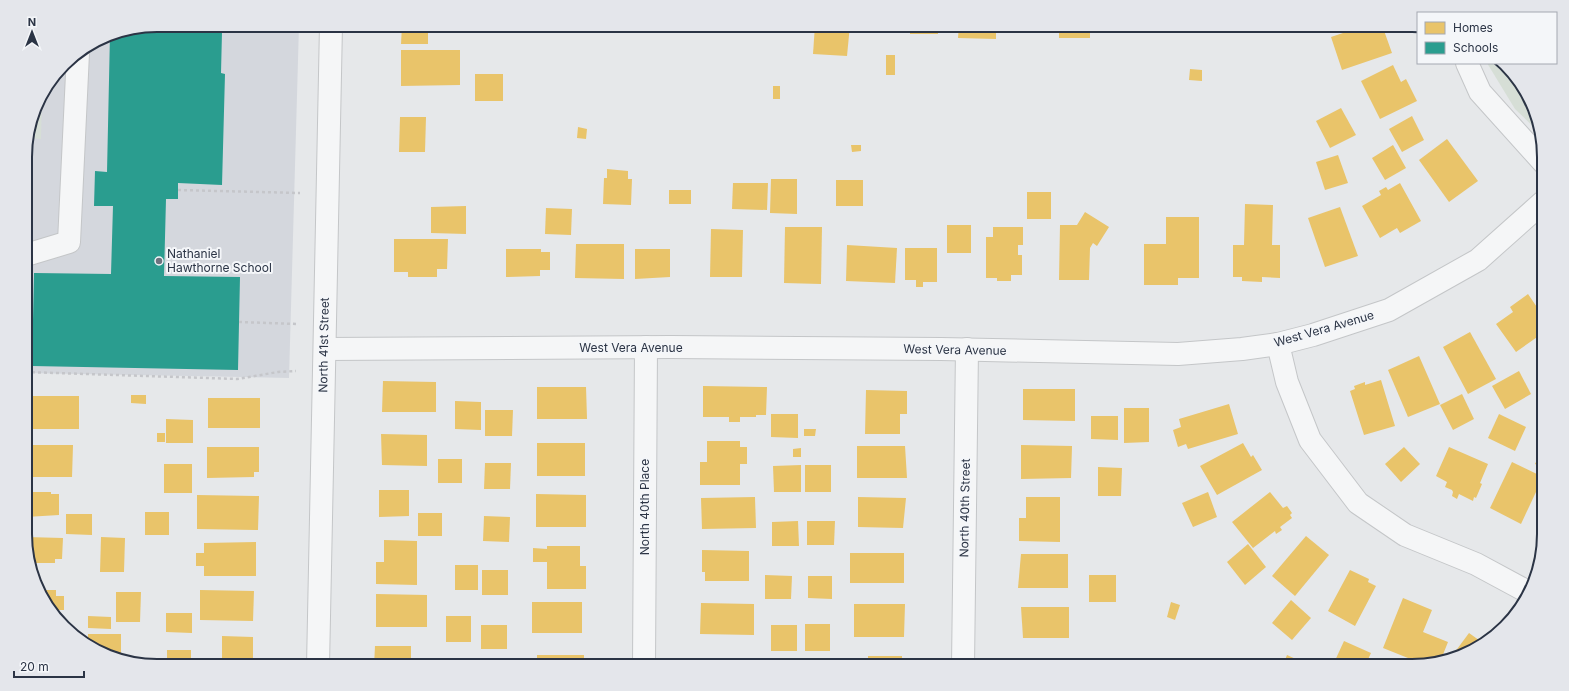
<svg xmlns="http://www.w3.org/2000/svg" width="1569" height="691" font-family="Inter,sans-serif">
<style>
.built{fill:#d4d7dd}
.green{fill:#d6ded6}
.homes{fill:#e9c46a}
.schools{fill:#2a9d8f}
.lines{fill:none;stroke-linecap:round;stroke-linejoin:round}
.minor-casing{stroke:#c4c6c8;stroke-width:24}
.path{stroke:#c5c6ca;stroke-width:2.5;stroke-dasharray:3 3;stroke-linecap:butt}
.minor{stroke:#f5f6f7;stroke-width:22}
.poi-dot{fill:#6c737f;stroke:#f4f6f9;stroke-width:1.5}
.labels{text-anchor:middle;stroke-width:4;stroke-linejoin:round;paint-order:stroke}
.poi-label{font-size:12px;fill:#2b3445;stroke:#f4f6f9;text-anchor:start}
.street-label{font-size:12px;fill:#2b3445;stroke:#f4f6f9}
.rim{fill:none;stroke:#2b3445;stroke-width:2}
</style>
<rect width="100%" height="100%" fill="#e6e8ea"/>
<polygon class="built" points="157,25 299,25 289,378 26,373 25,149 39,99 70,58 107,35"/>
<g class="green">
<polygon points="1487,63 1499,63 1516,77 1539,132 1515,109"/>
<polygon points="42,95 41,139 28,138 39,99"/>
</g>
<g class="homes">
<polygon points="402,25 428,25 428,44 401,44"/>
<polygon points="815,25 850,25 847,56 813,54"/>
<rect x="910" y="25" width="28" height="9"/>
<polygon points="959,25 996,25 996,39 958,38"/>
<rect x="1059" y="25" width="31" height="13"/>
<polygon points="1357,25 1382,25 1392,53 1342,70 1331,37 1358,28"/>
<polygon points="401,50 460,50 460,85 401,86"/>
<rect x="886" y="55" width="9" height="20"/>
<polygon points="1393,65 1401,82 1406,79 1417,101 1380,119 1361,81"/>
<polygon points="1190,69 1202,70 1202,81 1189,80"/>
<rect x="475" y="74" width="28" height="27"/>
<rect x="773" y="86" width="7" height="13"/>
<polygon points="1341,108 1356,135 1330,148 1316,121"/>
<polygon points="1412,116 1424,140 1402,152 1389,129"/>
<polygon points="400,117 426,117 425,152 399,152"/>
<polygon points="578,127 587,129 586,139 577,138"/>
<polygon points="1447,139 1478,181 1449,202 1419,160"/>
<polygon points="851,145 861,145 861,151 852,152"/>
<polygon points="1393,145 1406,168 1385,180 1372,158"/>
<polygon points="1338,155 1348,183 1325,190 1316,162"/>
<polygon points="607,169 628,171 628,179 632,179 631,205 603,204 604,178 607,178"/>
<polygon points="771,179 797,179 797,214 770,213"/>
<rect x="836" y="180" width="27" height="26"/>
<polygon points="733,183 768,183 767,210 732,209"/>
<polygon points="1400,183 1421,221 1400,233 1397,228 1380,238 1362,206 1381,195 1379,191 1386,187 1388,190"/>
<rect x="669" y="190" width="22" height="14"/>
<rect x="1027" y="192" width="24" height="27"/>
<polygon points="1245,204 1273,205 1272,245 1280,245 1280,278 1262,277 1262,282 1242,281 1242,277 1233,277 1233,245 1244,245"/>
<polygon points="466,206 466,234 431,233 431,207"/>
<polygon points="1340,207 1358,256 1325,267 1308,218"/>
<polygon points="546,208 572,209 571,235 545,234"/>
<polygon points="1085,212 1109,227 1097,246 1093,243 1090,248 1089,280 1059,280 1060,225 1077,225"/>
<polygon points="1166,217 1199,217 1199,278 1178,278 1178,285 1144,285 1144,244 1166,244"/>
<rect x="947" y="225" width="24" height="28"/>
<polygon points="785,227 822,227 821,284 784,283"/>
<polygon points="993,227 1023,227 1023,245 1018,245 1018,255 1022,255 1022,275 1011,275 1011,281 997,281 997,278 986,278 986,237 993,237"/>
<polygon points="711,229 743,230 742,277 710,277"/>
<polygon points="394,239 448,239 447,269 437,269 437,277 408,277 408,272 394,272"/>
<polygon points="576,244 624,244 624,279 575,278"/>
<polygon points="847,245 897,248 895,283 846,281"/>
<polygon points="905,248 937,248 937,282 923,282 923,287 916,287 916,280 905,280"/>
<polygon points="506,249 541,249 541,252 550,252 550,270 540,270 540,276 506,277"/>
<polygon points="635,249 670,249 670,277 635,279"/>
<polygon points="1528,294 1543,316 1543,333 1516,352 1496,324 1513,312 1510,307"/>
<polygon points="1470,332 1496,379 1468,394 1443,347"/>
<polygon points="1419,356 1440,404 1408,417 1388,370"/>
<polygon points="1519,371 1531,394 1505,409 1492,386"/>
<polygon points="1381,380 1395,426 1364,435 1350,391 1355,389 1354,386 1365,382 1365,385"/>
<polygon points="383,381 436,382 436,412 382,412"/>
<polygon points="703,386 767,387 766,415 756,415 756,417 740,417 740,422 729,422 729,417 703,417"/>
<polygon points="537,387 586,387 587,419 537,419"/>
<polygon points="1023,389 1075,389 1075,421 1023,420"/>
<polygon points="866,390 907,391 907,414 900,414 900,434 865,434"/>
<polygon points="1462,394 1474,419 1453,430 1440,405"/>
<polygon points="131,395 146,395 146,404 131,403"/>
<polygon points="30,396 79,396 79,429 29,429"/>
<rect x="208" y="398" width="52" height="30"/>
<polygon points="455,401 481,402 481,430 455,429"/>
<polygon points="1229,404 1238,434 1188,449 1186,444 1178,447 1173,430 1181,427 1179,419"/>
<polygon points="1124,408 1149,408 1149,442 1124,443"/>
<polygon points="485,410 513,410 512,436 485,436"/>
<polygon points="771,414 798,414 798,438 771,437"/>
<polygon points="1499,414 1526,427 1515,451 1488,438"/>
<polygon points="1091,416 1118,416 1118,440 1091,439"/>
<polygon points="166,419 193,420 193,443 166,443"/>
<polygon points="804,429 816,429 815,436 804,436"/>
<rect x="157" y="433" width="8" height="9"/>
<polygon points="381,434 427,435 427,466 382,465"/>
<polygon points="707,441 740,441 740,447 747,447 747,464 740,464 740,485 700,485 700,462 707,462"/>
<rect x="537" y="443" width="48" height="33"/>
<polygon points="1243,443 1251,457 1253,455 1262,470 1217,495 1200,466"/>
<polygon points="26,445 73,445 72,477 26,477"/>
<polygon points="1021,445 1072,446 1071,478 1021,479"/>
<polygon points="857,446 905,446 907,478 857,478"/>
<polygon points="1544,446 1544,468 1535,464"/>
<polygon points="207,447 259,447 259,472 254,472 254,477 207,478"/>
<polygon points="1404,447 1420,464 1401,482 1385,464"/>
<polygon points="1449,447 1488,464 1480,483 1482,484 1476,498 1474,497 1473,501 1459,494 1457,499 1452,496 1453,492 1452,490 1445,487 1447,482 1436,476"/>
<polygon points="801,448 801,457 793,457 793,449"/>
<rect x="438" y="459" width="24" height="24"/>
<polygon points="1512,462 1543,477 1521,524 1490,508"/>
<polygon points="485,463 511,463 510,489 484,489"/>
<rect x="164" y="464" width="28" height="29"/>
<polygon points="801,465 801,492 774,492 773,466"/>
<rect x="805" y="465" width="26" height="27"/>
<polygon points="1098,467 1122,468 1121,496 1098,496"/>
<polygon points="379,490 409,490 409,516 379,517"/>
<polygon points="26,492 51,492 51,494 59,494 59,515 26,517"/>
<polygon points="1208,492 1217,517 1193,527 1182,503"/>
<polygon points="1270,492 1283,508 1287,506 1292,513 1290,515 1292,518 1280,527 1282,530 1276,534 1275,531 1253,548 1232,522"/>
<polygon points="536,494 586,495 586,527 536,527"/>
<polygon points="197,495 259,496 258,530 197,529"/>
<polygon points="755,497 756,528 702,529 701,498"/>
<polygon points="858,497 906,498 903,528 858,527"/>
<polygon points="1026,497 1060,497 1060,542 1019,541 1019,518 1026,518"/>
<rect x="145" y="512" width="24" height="23"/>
<rect x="418" y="513" width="24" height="23"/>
<polygon points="66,514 92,514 92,535 66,534"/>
<polygon points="484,516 510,517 509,542 483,541"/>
<polygon points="798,521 799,546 772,546 772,522"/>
<polygon points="807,521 835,521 834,545 807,545"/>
<polygon points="1544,523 1544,534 1539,530"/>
<polygon points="1306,536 1329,555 1295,596 1272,576"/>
<polygon points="26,537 63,538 62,559 55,559 55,563 31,563 26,551"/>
<polygon points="101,537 125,538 124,572 100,572"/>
<polygon points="384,540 417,541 417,585 376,584 376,562 384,562"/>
<polygon points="256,542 256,576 204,576 204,566 196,566 196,553 204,553 204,543"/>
<polygon points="1248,544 1266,567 1245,585 1227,562"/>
<polygon points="547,546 580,546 580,566 586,566 586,589 547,589 547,562 533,562 533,548 547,549"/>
<polygon points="702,550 749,551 749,581 705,581 705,572 702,572"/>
<rect x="850" y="553" width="54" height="30"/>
<polygon points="1021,554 1068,554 1068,588 1018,588"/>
<rect x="455" y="565" width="23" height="25"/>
<rect x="482" y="570" width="26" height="25"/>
<polygon points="1350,570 1369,579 1368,582 1376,586 1355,626 1328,611"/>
<polygon points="765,575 792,576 791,599 765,599"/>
<rect x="1089" y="575" width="27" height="27"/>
<polygon points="808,576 832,576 832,599 808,598"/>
<polygon points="42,590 56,590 56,596 64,596 64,610 55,610 55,617 53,614"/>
<polygon points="200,590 254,591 253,621 200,620"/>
<polygon points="116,592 141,592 140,622 116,622"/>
<polygon points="376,594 427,595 427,627 376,627"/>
<polygon points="1403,598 1432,610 1423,632 1448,642 1440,662 1412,666 1406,663 1408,658 1383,648"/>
<polygon points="1291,600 1311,618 1292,640 1272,623"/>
<rect x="532" y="602" width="50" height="31"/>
<polygon points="1171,602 1180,605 1175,620 1167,617"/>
<polygon points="701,603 754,604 754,635 700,634"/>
<polygon points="854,604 905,604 904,637 854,637"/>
<polygon points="1021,607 1069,607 1069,638 1023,638"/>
<polygon points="166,613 192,613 192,633 166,632"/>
<polygon points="88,616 111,617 111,629 88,628"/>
<rect x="446" y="616" width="25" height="26"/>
<rect x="805" y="624" width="25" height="27"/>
<rect x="481" y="625" width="26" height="24"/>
<rect x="771" y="625" width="26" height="26"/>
<polygon points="1469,633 1483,643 1449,660"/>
<polygon points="88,634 121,634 121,657 107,656 88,642"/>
<polygon points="222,636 253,637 253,666 222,666"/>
<polygon points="1344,641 1371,653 1365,666 1333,665"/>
<polygon points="375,646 411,646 411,666 374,666"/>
<rect x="167" y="650" width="24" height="16"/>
<rect x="537" y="655" width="47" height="11"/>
<polygon points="1287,655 1298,660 1295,666 1283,665"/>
<rect x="868" y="656" width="34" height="10"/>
<rect x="700" y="658" width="48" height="8"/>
<polygon points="1021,660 1073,661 1073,666 1020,666"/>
</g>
<polygon class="schools" points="131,30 222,32 221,73 225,74 222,185 178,183 178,199 166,199 164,276 240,277 238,370 32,366 34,273 111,274 113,206 94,206 95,171 107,172 110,34"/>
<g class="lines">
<defs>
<g id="minor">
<polyline points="1467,63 1480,92 1543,162"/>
<polyline points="26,255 69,242 78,53"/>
<polyline points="1278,344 1287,382 1310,440 1358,503 1405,535 1476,564 1528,592"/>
<polyline points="325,349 671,347 941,349 1178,354 1242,349 1278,344 1313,335 1389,310 1478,260 1543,202"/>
<polyline points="318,666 331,25"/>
<polyline points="644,666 646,347"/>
<polyline points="963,666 967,349"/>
</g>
</defs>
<use href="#minor" class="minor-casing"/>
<g class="path">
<polyline points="178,190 300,193"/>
<polyline points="239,322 297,324"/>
<polyline points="26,372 237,379 278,372 296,371"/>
</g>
<use href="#minor" class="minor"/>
</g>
<circle class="poi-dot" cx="159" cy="261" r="4"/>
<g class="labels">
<g class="poi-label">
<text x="167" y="258">Nathaniel<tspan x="167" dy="14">Hawthorne School</tspan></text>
</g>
<g class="street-label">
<text transform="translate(1324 329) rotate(-16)" y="4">West Vera Avenue</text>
<text transform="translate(324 345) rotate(-89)" y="4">North 41st Street</text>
<text x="631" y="352">West Vera Avenue</text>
<text transform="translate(955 350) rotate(1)" y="4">West Vera Avenue</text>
<text transform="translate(645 507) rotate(-90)" y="4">North 40th Place</text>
<text transform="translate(965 508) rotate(-89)" y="4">North 40th Street</text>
</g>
</g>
<path d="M0 0H1569V691H0ZM157 32H1412A125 125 0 0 1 1537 157V534A125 125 0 0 1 1412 659H157A125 125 0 0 1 32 534V157A125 125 0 0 1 157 32Z" fill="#e4e6eb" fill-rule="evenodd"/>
<path class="rim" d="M157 32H1412A125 125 0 0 1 1537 157V534A125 125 0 0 1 1412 659H157A125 125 0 0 1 32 534V157A125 125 0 0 1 157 32Z"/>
<rect x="1417" y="12" width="140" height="52" fill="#f4f6f9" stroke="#a4a8b1"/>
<rect x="1425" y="22" width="20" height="12" fill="#e9c46a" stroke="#a4a8b1"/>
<text x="1453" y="32" font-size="12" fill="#2b3445">Homes</text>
<rect x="1425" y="42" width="20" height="12" fill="#2a9d8f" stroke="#a4a8b1"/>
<text x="1453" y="52" font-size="12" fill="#2b3445">Schools</text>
<g transform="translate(32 32)" stroke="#f4f6f9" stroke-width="3" paint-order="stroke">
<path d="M0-3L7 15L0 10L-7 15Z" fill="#2b3445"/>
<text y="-6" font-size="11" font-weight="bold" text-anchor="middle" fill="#2b3445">N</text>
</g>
<path d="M14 671v6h70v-6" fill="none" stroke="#2b3445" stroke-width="2"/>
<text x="20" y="671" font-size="12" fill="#2b3445" stroke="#f4f6f9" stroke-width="3" paint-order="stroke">20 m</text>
</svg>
